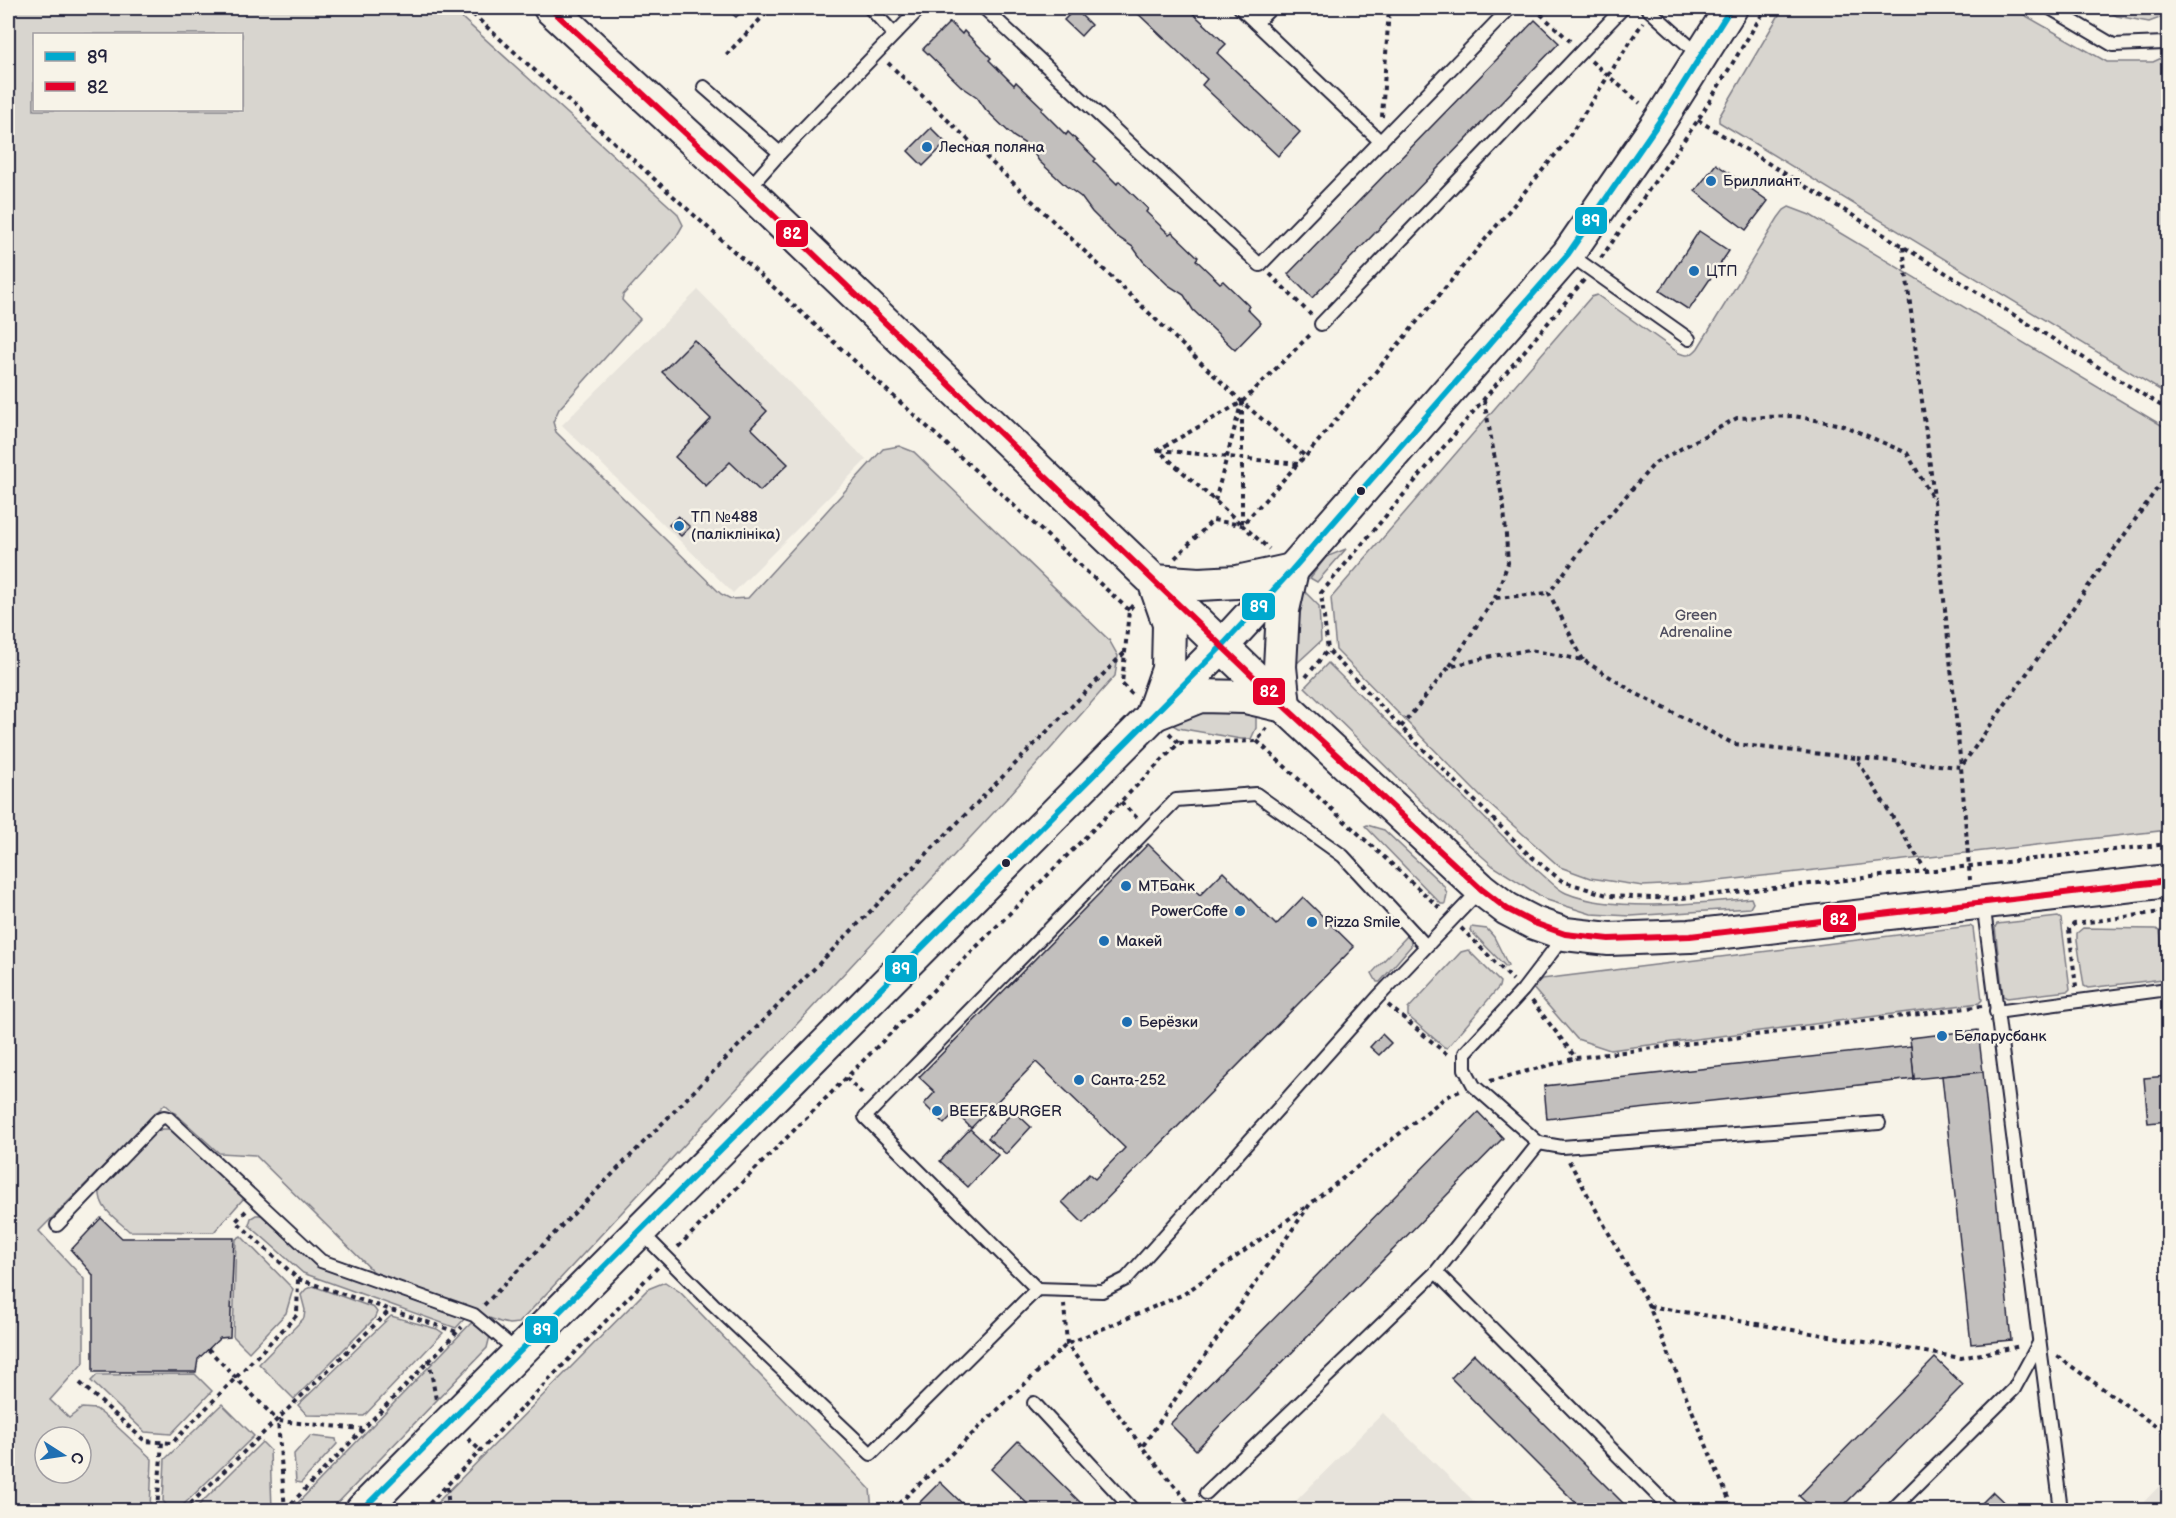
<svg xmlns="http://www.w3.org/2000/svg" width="2176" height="1518" font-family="'Balsamiq Sans',sans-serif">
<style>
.built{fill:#e7e3db}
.green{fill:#d8d5cf;stroke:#7d7c85;stroke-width:1.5;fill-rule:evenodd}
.building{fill:#c2bfbd;stroke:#22223b;stroke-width:1.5}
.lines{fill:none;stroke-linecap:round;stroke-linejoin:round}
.lane-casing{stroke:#22223b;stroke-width:16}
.secondary-casing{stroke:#22223b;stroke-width:36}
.path{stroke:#22223b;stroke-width:4;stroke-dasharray:4.5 4.5;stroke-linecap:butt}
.lane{stroke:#f7f3e8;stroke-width:12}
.secondary{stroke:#f7f3e8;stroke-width:32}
.bus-1-casing{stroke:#f7f3e8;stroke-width:10}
.bus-2-casing{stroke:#f7f3e8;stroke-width:10}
.bus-1{stroke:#00a9ce;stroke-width:6}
.bus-2{stroke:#e4002b;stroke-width:6}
.poi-dot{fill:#1f6fb2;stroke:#f7f3e8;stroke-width:2}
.bus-dot{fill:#22223b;stroke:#f7f3e8;stroke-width:2}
.labels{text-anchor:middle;stroke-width:5;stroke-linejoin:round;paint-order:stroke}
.poi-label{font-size:15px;fill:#22223b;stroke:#f7f3e8;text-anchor:start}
.park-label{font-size:15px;fill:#504f60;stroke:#f7f3e8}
.line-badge{stroke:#f7f3e8;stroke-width:2}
.badge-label{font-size:16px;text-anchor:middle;font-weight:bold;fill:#fff}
</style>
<rect width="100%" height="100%" fill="#f7f3e8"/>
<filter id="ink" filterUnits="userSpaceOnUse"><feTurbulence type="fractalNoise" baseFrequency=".0167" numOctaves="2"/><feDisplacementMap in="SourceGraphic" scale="12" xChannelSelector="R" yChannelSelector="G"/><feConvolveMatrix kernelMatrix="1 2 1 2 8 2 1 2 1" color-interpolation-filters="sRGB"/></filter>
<g filter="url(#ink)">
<g class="built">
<polygon points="698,290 866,460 733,593 562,425"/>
<polygon points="1383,1413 1483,1510 1287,1510"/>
<polygon points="2168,1477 2168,1510 2136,1510"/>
</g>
<g class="green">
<path d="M8,8H451L677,213L683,225L676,237L623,295L622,300L640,319L559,409L553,422L556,432L721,594L731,599L748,598L883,449L899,446L914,452L1109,640L1118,656L1115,676L1008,797L519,1323L509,1324L500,1322L378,1276L255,1155L219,1153L165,1104L39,1231L84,1279V1362L50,1400L69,1418L82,1408L96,1409L109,1419L152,1459L150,1510H8ZM34,34H242V110H34ZM45,1437H81V1473H45Z"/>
<polygon points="1783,8 2012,8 2107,62 2153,62 2168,55 2168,395 1719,122 1719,117"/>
<polygon points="2102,8 2168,8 2168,15 2149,22 2117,16"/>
<path d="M1789,207L1810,215L2168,429V830L1700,883L1643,886L1590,878L1560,867L1480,796L1336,650L1331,598L1591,297L1597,295L1679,353C1688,357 1692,355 1698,348L1778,218L1784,210Z"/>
<polygon points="1346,549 1317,582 1310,578 1326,557"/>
<polygon points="1302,589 1319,606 1321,641 1295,665 1294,614"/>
<path d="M1328,663L1537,870C1546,877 1556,889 1566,893C1613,913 1701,903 1751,898L1753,903L1750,908L1631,916L1591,914L1547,900L1493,866L1432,812L1305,687Z"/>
<polygon points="1239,709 1251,711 1256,717 1256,728 1251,739 1241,739 1178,728 1171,724 1205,711 1219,713"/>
<polygon points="1367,825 1384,830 1444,886 1447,894 1445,904 1441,904 1365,826"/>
<polygon points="2058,917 2061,919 2070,989 2068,991 2007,998 2003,996 1995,927 1997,924"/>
<polygon points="1970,926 1973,928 1982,1000 1979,1003 1610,1050 1577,1039 1532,987 1542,979"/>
<polygon points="1471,927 1487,929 1494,937 1508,965 1506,967 1470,930"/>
<polygon points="2083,928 2156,929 2160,931 2165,976 2163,979 2088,988 2084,986 2077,940 2077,933"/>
<polygon points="1408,935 1410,935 1411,946 1380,982 1377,982 1372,973"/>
<polygon points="1468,950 1500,982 1499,987 1447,1048 1444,1047 1408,1016 1408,1009 1461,952"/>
<path d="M163,1129H173L244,1198L214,1232L129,1231C112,1215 95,1207 101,1182L152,1133Z"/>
<polygon points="256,1215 262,1215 313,1262 467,1316 456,1328 303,1273 249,1225 251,1218"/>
<polygon points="241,1236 293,1289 286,1313 249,1352 233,1336 236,1239"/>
<polygon points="665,1282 680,1292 870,1489 872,1510 430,1510 648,1289"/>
<polygon points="313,1286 374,1308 377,1312 374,1319 294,1399 259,1364 304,1318 305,1310 301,1295 306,1289"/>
<polygon points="391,1316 437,1329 443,1333 364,1416 307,1415 298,1405"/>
<polygon points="473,1321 490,1336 487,1348 331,1510 291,1510"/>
<polygon points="195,1374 212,1391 171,1434 145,1432 91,1381 97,1375"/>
<polygon points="222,1404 254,1436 178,1510 170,1509 163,1501 165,1459"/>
<polygon points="310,1436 336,1439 337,1444 301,1483 296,1482 294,1454"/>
<polygon points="262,1442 270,1450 272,1510 194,1510"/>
</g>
<g class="building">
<polygon points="725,8 746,8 736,17"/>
<polygon points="1132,8 1187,8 1226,44 1217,53 1300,132 1278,156 1202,85 1207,79"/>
<polygon points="1075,9 1091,25 1081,36 1064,20"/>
<polygon points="1535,20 1559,43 1312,298 1288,274"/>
<polygon points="950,22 962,34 964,31 991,58 989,60 1014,85 1016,82 1043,108 1041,110 1066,135 1068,132 1096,159 1094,161 1117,184 1119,181 1148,209 1146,212 1169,234 1172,232 1198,257 1196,260 1220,283 1223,281 1249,306 1247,309 1261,323 1235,350 1193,310 1184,295 1168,285 1143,261 1133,247 1116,236 1092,212 1081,197 1066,186 1039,161 1029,146 1014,137 986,110 977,97 961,86 923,49"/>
<polygon points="931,128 946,143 923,166 908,151"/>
<polygon points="1716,164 1768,201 1746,230 1695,191"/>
<polygon points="1699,231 1729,251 1689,310 1660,291"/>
<polygon points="694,340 767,411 751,428 788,464 760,491 730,462 706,486 675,457 711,419 662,372"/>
<polygon points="678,516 690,527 681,536 669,525"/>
<polygon points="1148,844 1200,895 1223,872 1276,925 1303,897 1354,947 1083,1223 1062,1202 1089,1174 1095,1179 1125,1148 1036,1062 971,1128 955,1112 944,1124 924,1104 935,1092 919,1077"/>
<polygon points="1978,1030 1983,1072 1914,1079 1910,1038"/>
<polygon points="1382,1034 1391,1043 1379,1055 1370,1047"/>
<polygon points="1911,1046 1914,1079 1547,1119 1544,1086"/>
<polygon points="1983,1072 2011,1340 1971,1344 1942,1076"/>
<polygon points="2168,1076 2168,1121 2148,1123 2144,1078"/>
<polygon points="1014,1111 1031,1127 1006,1154 988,1138"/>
<polygon points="1478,1112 1503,1138 1196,1450 1170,1424"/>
<polygon points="970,1129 998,1155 968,1187 940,1161"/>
<polygon points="101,1218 122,1238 234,1238 230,1337 220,1338 198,1359 196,1372 93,1372 93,1275 71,1250"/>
<polygon points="1474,1354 1630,1510 1583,1510 1451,1378"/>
<polygon points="1935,1358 1963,1385 1839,1510 1814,1510 1799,1496"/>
<polygon points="1018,1441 1088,1510 1034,1510 991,1469"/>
<polygon points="940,1482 967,1508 965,1510 912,1510"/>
<polygon points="1993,1492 2012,1510 1975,1510"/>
</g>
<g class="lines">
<defs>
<g id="lane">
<polyline points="870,8 894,34"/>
<polyline points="984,8 1260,265 1510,8"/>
<polyline points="1240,8 1381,142"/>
<polyline points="1647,8 1699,55"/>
<polyline points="2050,8 2113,45 2165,43 2168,41"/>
<polyline points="1256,23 1271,8"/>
<polyline points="704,87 780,153"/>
<polyline points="748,189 780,153 920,8"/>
<polyline points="1569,254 1689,339"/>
<polyline points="1321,324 1623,8"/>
<polyline points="1983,902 2061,1510"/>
<polyline points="1565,935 1523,990 1465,1053 1465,1069 1474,1086 1539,1143 1436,1272 1672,1510"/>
<polyline points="1996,1012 2168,989"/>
<polyline points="1539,1143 1562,1147 1879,1123"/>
<polyline points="57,1225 159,1119 164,1117 168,1118 321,1261 474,1315 519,1353"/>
<polyline points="640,1231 713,1304 871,1454 1037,1289 1102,1291 1126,1279 1378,997 1480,890"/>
<polyline points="1037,1289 865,1117 1176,800 1256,794 1343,856 1426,946"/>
<polyline points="1034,1403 1133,1510"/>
<polyline points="1206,1493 1436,1272"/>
<polyline points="1892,1510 2014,1389 2039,1343"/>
</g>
<g id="secondary">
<polyline points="550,8 747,190 1284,706 1481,889 1507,909 1534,923 1565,934 1609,939 1690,936 2168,881"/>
<polygon points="1292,570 1283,610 1280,667 1284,706 1245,697 1200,696 1152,715 1168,669 1169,624 1154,581 1199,584 1237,582"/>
<polyline points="362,1510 1222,646 1292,570 1568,254 1661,119 1731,8"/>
</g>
</defs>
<use href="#lane" class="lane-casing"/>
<use href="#secondary" class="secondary-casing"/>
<g class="path">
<polyline points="466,8 1129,610"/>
<polyline points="1534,8 1570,41"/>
<polyline points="726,55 771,8"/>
<polyline points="1591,61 1640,103"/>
<polyline points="888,63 1242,402 1305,456 1242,525 1269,549"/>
<polyline points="1382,117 1389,8"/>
<polyline points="1698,120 2168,410"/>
<polyline points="1903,247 1934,498"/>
<polyline points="1601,258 1698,120 1766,8"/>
<polyline points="1270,274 1311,315"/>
<polyline points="1584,280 1321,593 1328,650 1401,727 1528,854 1562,881 1610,896 1674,899 2168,844"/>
<polyline points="1242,402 1242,525 1158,450 1242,402 1312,333"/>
<polyline points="1159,450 1298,464"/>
<polyline points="1306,456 1565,143 1643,22"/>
<polyline points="1215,501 1240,408"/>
<polyline points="1175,558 1213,520 1241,525"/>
<polyline points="1496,598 1549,593"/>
<polyline points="1583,660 1549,593 1597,529 1655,463 1737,418 1794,416 1842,425 1907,453 1934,501 1961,767 1970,880"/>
<polyline points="1450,666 1495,598 1508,563 1504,508 1484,400"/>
<polyline points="1306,677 1328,650"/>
<polyline points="1132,694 1122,684 1129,610 1135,602"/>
<polyline points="1401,727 1449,667 1492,656 1530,650 1583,660 1637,694 1734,744 1856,758 1926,871"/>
<polyline points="1169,733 1179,743"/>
<polyline points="1257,741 1443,911"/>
<polyline points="1857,758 1961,767 2168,473"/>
<polyline points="1121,802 1137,818"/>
<polyline points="2166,911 2168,929"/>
<polyline points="1461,928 1513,980"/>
<polyline points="2076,987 2069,929 2074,924 2168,911"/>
<polyline points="1532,1001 1576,1058 1982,1006"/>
<polyline points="1388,1005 1449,1056"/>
<polyline points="846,1078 865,1096"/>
<polyline points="1490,1081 1576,1058"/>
<polyline points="1569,1161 1649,1306 1733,1510"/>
<polyline points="246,1211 236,1221 298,1279 457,1332"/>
<polyline points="678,1247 1179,743 1257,741 1267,728"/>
<polyline points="1064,1304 1067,1344 1142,1447"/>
<polyline points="484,1305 1125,652"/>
<polyline points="1649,1306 1961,1358 2021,1346"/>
<polyline points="208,1349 278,1421"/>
<polyline points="2057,1356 2168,1435"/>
<polyline points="429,1359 436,1400"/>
<polyline points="80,1383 145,1441 172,1443 297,1315 298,1279"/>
<polyline points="468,1439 481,1451"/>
<polyline points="447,1487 449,1510"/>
<polyline points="1198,1503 1194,1509 1142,1447 1310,1204 1446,1097 1460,1091"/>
<polyline points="157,1510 162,1442"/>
<polyline points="184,1510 391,1309"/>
<polyline points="285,1510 462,1327"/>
<polyline points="285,1510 278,1421 362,1429"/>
<polyline points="423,1510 658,1267"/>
<polyline points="892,1510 1067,1344 1184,1294 1307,1206"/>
</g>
<use href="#lane" class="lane"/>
<use href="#secondary" class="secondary"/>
<defs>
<polyline id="bus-1" points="362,1510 1222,646 1292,570 1568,254 1661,119 1731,8"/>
<polyline id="bus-2" points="550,8 747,190 1284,706 1481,889 1507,909 1534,923 1565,934 1609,939 1690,936 2168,881"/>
</defs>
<use href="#bus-1" class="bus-1-casing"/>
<use href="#bus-2" class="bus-2-casing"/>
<use href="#bus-1" class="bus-1"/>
<use href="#bus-2" class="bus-2"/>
</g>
</g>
<g class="poi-dot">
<circle cx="927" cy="147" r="6"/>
<circle cx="1711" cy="181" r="6"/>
<circle cx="1694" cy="271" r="6"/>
<circle cx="679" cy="526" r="6"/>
<circle cx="1126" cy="886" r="6"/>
<circle cx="1240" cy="911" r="6"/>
<circle cx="1312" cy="922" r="6"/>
<circle cx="1104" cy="941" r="6"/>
<circle cx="1127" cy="1022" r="6"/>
<circle cx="1942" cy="1036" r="6"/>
<circle cx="1079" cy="1080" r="6"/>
<circle cx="937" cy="1111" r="6"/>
</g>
<g class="bus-dot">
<circle cx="1361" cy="491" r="5"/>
<circle cx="1006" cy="863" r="5"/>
</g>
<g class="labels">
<g class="poi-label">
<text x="939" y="152">Лесная поляна</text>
<text x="1723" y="186">Бриллиант</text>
<text x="1706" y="276">ЦТП</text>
<text x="691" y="522">ТП №488<tspan x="691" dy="17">(паліклініка)</tspan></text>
<text x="1138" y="891">МТБанк</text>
<text x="1228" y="916" text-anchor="end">PowerCoffe</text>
<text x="1324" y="927">Pizza Smile</text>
<text x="1116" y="946">Макей</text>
<text x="1139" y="1027">Берёзки</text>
<text x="1954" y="1041">Беларусбанк</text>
<text x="1091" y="1085">Санта-252</text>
<text x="949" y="1116">BEEF&amp;BURGER</text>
</g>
<g class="park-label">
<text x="1696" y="620">Green<tspan x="1696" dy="17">Adrenaline</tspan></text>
</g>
</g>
<g class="line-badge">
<rect x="1574" y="206" width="34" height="29" rx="6" fill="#00a9ce"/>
<rect x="775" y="219" width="34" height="29" rx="6" fill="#e4002b"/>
<rect x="1241" y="592" width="35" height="29" rx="6" fill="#00a9ce"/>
<rect x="1252" y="677" width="34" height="29" rx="6" fill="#e4002b"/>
<rect x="1822" y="904" width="35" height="29" rx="6" fill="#e4002b"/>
<rect x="884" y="954" width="34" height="29" rx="6" fill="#00a9ce"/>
<rect x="524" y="1315" width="35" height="29" rx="6" fill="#00a9ce"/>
</g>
<g class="badge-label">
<text x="1591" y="226">89</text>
<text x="792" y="239">82</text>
<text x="1259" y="612">89</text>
<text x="1269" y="697">82</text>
<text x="1839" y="925">82</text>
<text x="901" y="974">89</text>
<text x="542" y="1335">89</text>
</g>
<rect width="2176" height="1518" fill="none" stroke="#f7f3e8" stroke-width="30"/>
<rect x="15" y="15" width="2146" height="1488" fill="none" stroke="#22223b" stroke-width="2" filter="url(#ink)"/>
<rect x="33" y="33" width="210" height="78" fill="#f7f3e8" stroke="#a29fa3" stroke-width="1.5"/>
<rect x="45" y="52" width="30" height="9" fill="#00a9ce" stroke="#a29fa3" stroke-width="1.5"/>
<text x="87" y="63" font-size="18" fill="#22223b">89</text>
<rect x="45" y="82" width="30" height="9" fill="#e4002b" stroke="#a29fa3" stroke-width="1.5"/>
<text x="87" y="93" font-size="18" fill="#22223b">82</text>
<g transform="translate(63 1455) rotate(102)"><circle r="28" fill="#f7f3e8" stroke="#a29fa3" stroke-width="1.5"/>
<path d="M0-4.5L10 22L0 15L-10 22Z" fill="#1f6fb2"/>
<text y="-9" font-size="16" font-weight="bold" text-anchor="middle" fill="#22223b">С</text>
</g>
</svg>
